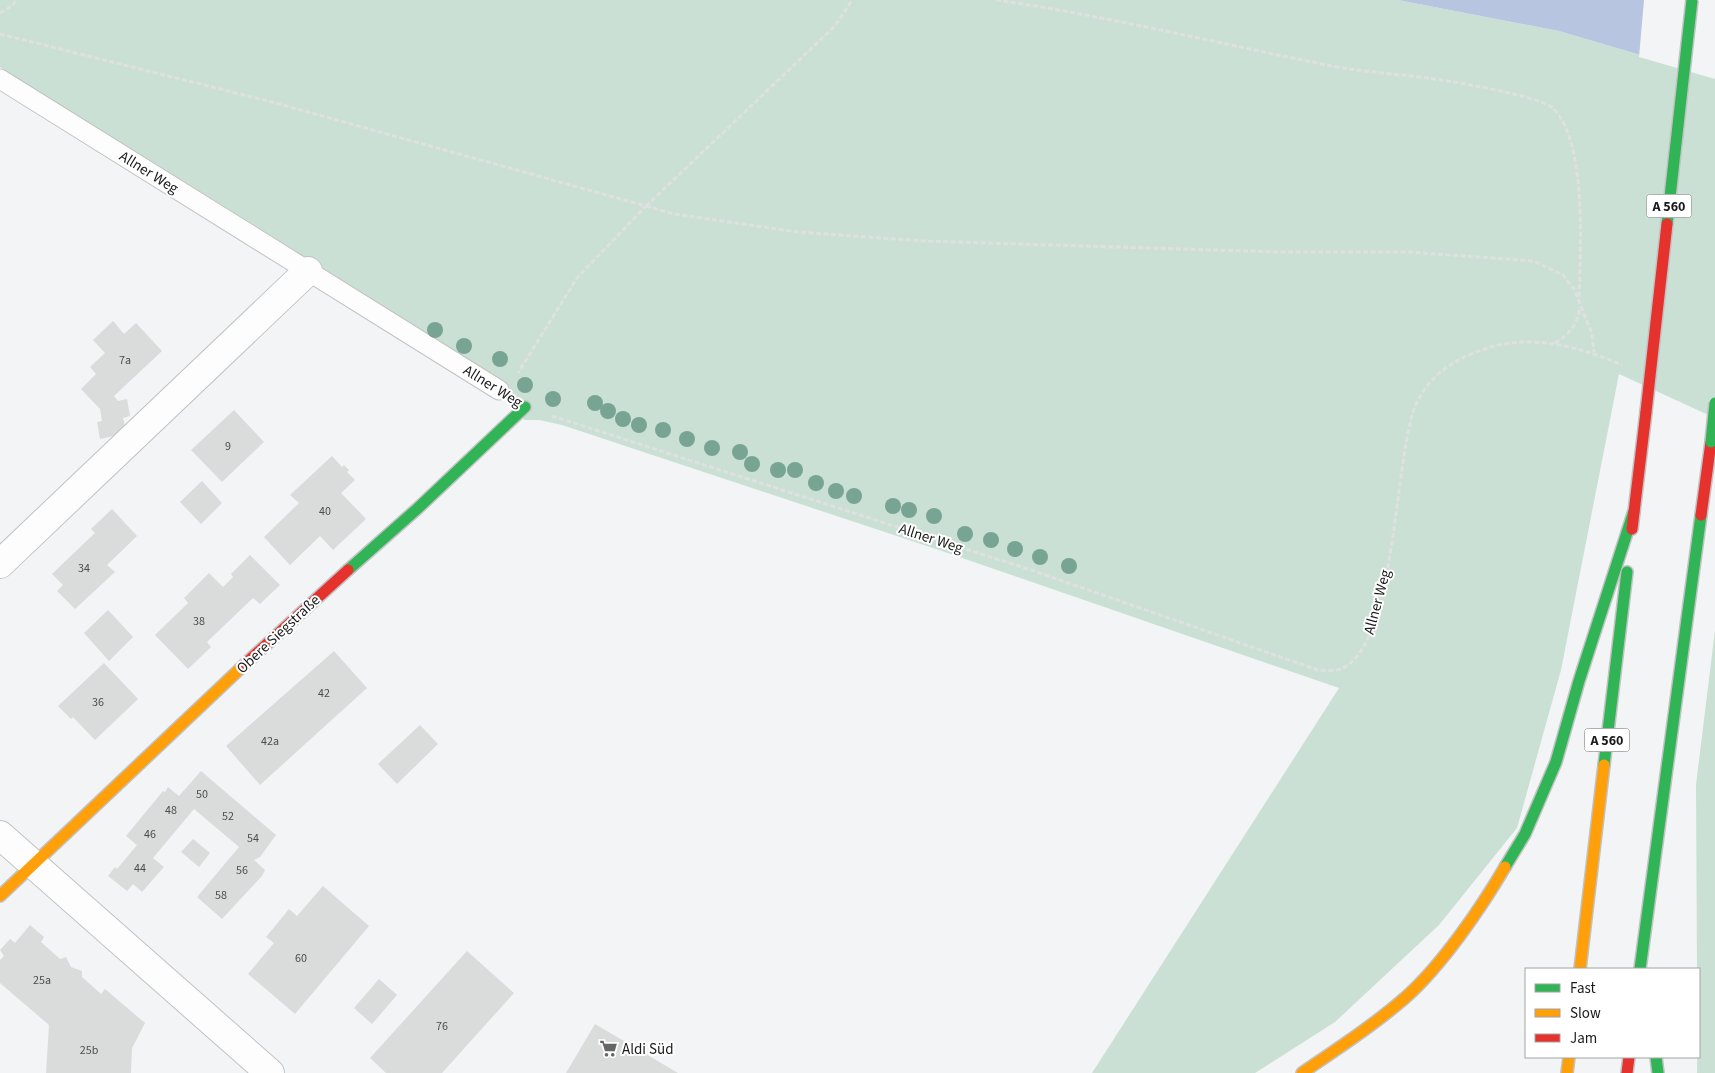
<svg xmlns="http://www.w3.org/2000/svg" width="1715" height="1073" font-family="'Source Sans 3',sans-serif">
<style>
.green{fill:#cae0d5}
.water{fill:#b7c5e1}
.pier{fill:#f3f4f5}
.building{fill:#dadcdc}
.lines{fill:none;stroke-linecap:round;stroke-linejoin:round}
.lane-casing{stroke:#c1c2c3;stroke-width:21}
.street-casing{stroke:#c1c2c3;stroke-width:30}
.fast-casing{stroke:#c1c2c3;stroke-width:14}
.slow-casing{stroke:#c1c2c3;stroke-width:14}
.jam-casing{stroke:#c1c2c3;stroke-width:14}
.path{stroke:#dfe0e0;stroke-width:3;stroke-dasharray:5 2.5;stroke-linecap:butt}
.lane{stroke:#fdfdfe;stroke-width:19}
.street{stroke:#fdfdfe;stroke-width:28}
.fast{stroke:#30b455;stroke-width:11}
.slow{stroke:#ff9f0a;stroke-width:11}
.jam{stroke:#e5322d;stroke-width:11}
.fast-bridge-casing{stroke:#c1c2c3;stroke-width:14;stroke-linecap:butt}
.jam-bridge-casing{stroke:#c1c2c3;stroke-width:14;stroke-linecap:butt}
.fast-bridge{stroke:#30b455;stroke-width:11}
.jam-bridge{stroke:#e5322d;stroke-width:11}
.tree{fill:#78a494}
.labels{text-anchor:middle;stroke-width:4;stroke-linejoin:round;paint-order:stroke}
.number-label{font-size:12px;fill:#4c4c4d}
.shield{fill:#fff;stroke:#5f5f5f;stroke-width:1}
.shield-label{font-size:14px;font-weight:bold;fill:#1a1a1b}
.street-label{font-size:15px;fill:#1a1a1b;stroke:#fff}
.poi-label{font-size:15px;fill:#1a1a1b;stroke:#fff;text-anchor:start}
</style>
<rect width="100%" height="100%" fill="#f3f4f5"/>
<g class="green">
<polygon points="0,0 1398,0 1559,31 1715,77 1715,418 1619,374 1561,670 1517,828 1439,925 1335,1022 1255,1073 1092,1073 1339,688 939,550 562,425 539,420 524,420 512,393 246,227 0,67"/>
<polygon points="1715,630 1715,1073 1697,1073 1699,969 1697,969 1696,785"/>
</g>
<polygon class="water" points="1398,0 1715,0 1715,77 1559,31"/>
<polygon class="pier" points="1644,0 1715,0 1715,79 1639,57"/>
<g class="building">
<polygon points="113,321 124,334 136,323 162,351 114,396 118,401 127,399 130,416 123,418 127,433 100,439 97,422 102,421 100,409 81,389 96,374 90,367 105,353 93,340"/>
<polygon points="234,410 264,442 222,482 191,450"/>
<polygon points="332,456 342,467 344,465 349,470 347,472 355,480 341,493 366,519 333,550 320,536 290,565 264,537 299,503 290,495"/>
<polygon points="202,481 222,503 201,524 180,502"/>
<polygon points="112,509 137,536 107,565 115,572 75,609 57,591 63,585 52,574 95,533 91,529"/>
<polygon points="250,555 280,585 260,604 253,598 207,642 211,647 188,669 155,635 188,603 184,598 209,573 223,587 233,577 231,574"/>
<polygon points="108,610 133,637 109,661 84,633"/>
<polygon points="334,651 367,688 260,785 226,746"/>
<polygon points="104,663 138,699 95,740 73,717 71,719 58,706"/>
<polygon points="420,725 438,744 397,784 378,764"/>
<polygon points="201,771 276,835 260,857 254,860 265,870 262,876 222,919 197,897 239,847 194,809 153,858 164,867 142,892 133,884 127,891 108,876 115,867 117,869 137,845 126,836 163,791 165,792 168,787 179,796"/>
<polygon points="193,839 210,853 199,867 181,852"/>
<polygon points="323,886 369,926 295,1014 248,974 274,943 266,937 289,909 297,916"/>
<polygon points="30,925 44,937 41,942 60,959 66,957 71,967 82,971 82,977 101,994 105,989 145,1023 132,1048 131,1073 46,1073 49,1025 0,983 0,960 4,956 0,950 10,939 15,943"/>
<polygon points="467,951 514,993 442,1073 386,1073 370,1058"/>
<polygon points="379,979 397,995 372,1024 354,1008"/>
<polygon points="595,1024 678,1073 566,1073"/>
</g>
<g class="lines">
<defs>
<polyline id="lane" points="0,79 499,390"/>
<g id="street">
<polyline points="0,564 308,271"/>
<polyline points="0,835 270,1073"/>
</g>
<g id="fast">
<polyline points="348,570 417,509 525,407"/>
<polyline points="1604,765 1627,572"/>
<polyline points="1505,867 1525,834 1556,762 1579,681 1634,511"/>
<polyline points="1640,969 1701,515"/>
<polyline points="1656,1057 1658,1073"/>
</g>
<g id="slow">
<polyline points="0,896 244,665"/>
<polyline points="1580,969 1604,765"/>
<path d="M1302,1073C1337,1049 1374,1025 1406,997C1442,965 1481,908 1505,867"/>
<polyline points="1567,1073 1569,1057"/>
</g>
<g id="jam">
<polyline points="1701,515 1711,442"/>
<polyline points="1632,529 1646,412"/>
<polyline points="244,665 348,570"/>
<polyline points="1627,1073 1629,1057"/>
</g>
</defs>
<use href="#lane" class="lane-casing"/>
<use href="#street" class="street-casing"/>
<use href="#fast" class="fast-casing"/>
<use href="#slow" class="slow-casing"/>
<use href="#jam" class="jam-casing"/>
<g class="path">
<path d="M996,0C1109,16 1220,44 1332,66C1364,72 1396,74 1428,78C1450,81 1542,96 1554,109C1588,146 1580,253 1579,301"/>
<polyline points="0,13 12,6 17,0"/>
<polyline points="0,34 272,102 646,206 577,278 518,373"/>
<polyline points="646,206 674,214 798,232 923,241 1279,252 1409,252 1534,261 1563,275 1574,289 1592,334 1594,352"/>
<polyline points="646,206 835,26 852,0"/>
<path d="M1555,343C1567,336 1580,323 1579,307"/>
<path d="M552,416L1031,570L1318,670C1324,670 1331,671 1337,670C1398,655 1393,452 1417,402C1430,376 1451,362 1476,352C1525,332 1576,345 1622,365"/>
</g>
<use href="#lane" class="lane"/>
<use href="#street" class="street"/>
<use href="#fast" class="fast"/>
<use href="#slow" class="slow"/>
<use href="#jam" class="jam"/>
<defs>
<g id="fast-bridge">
<polyline points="1667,224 1692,0"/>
<polyline points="1711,442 1715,403"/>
</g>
<polyline id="jam-bridge" points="1646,412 1667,224"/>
</defs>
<use href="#fast-bridge" class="fast-bridge-casing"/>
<use href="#jam-bridge" class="jam-bridge-casing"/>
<use href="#fast-bridge" class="fast-bridge"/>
<use href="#jam-bridge" class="jam-bridge"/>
</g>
<g class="tree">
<circle cx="435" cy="330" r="8"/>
<circle cx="464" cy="346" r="8"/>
<circle cx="500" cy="359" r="8"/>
<circle cx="525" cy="385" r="8"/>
<circle cx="553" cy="399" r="8"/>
<circle cx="595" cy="403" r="8"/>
<circle cx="608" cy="411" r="8"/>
<circle cx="623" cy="419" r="8"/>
<circle cx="639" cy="425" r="8"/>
<circle cx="663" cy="430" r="8"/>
<circle cx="687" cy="439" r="8"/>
<circle cx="712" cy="448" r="8"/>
<circle cx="740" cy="452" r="8"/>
<circle cx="752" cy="464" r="8"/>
<circle cx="778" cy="470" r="8"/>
<circle cx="795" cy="470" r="8"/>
<circle cx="816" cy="483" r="8"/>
<circle cx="836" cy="491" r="8"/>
<circle cx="854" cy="496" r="8"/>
<circle cx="893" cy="506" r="8"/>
<circle cx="909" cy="510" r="8"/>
<circle cx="934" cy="516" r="8"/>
<circle cx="965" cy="534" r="8"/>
<circle cx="991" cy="540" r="8"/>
<circle cx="1015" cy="549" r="8"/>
<circle cx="1040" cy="557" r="8"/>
<circle cx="1069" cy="566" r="8"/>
</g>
<defs>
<symbol id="supermarket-bare" viewBox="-9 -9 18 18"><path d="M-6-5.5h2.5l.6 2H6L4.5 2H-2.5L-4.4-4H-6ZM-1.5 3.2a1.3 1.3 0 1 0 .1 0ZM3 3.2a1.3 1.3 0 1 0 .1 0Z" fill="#666667" stroke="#fff" stroke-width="2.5" paint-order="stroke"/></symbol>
</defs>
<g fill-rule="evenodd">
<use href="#supermarket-bare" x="596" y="1036" width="25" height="25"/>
</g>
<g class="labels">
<g class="number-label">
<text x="125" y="364">7a</text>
<text x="228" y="450">9</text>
<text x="325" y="515">40</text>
<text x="84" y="572">34</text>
<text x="199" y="625">38</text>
<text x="324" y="697">42</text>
<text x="98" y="706">36</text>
<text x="270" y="745">42a</text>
<text x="202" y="798">50</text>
<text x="171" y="814">48</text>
<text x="228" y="820">52</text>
<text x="150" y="838">46</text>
<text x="253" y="842">54</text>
<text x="140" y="872">44</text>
<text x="242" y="874">56</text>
<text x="221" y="899">58</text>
<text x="301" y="962">60</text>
<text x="42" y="984">25a</text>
<text x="442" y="1030">76</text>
<text x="89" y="1054">25b</text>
</g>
<g class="shield">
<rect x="1646.5" y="194.5" width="45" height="23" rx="4"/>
<rect x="1584.5" y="728.5" width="45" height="23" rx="4"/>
</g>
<g class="shield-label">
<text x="1669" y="211">A 560</text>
<text x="1607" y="745">A 560</text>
</g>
<g class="street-label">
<text transform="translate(149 172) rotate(32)" y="5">Allner Weg</text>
<text transform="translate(493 386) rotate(32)" y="5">Allner Weg</text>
<text transform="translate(931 538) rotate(18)" y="5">Allner Weg</text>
<text transform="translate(1377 602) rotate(-75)" y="5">Allner Weg</text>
<text transform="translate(278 634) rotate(-43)" y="5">Obere Siegstraße</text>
</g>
<g class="poi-label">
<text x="622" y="1054">Aldi Süd</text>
</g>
</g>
<rect x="1525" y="968" width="175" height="90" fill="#ffffff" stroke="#a3a3a4"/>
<rect x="1535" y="984" width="25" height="8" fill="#30b455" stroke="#a3a3a4"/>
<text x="1570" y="993" font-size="15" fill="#1a1a1b">Fast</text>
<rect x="1535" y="1009" width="25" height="8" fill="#ff9f0a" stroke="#a3a3a4"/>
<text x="1570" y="1018" font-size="15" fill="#1a1a1b">Slow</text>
<rect x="1535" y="1034" width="25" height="8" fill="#e5322d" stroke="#a3a3a4"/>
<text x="1570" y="1043" font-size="15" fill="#1a1a1b">Jam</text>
</svg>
